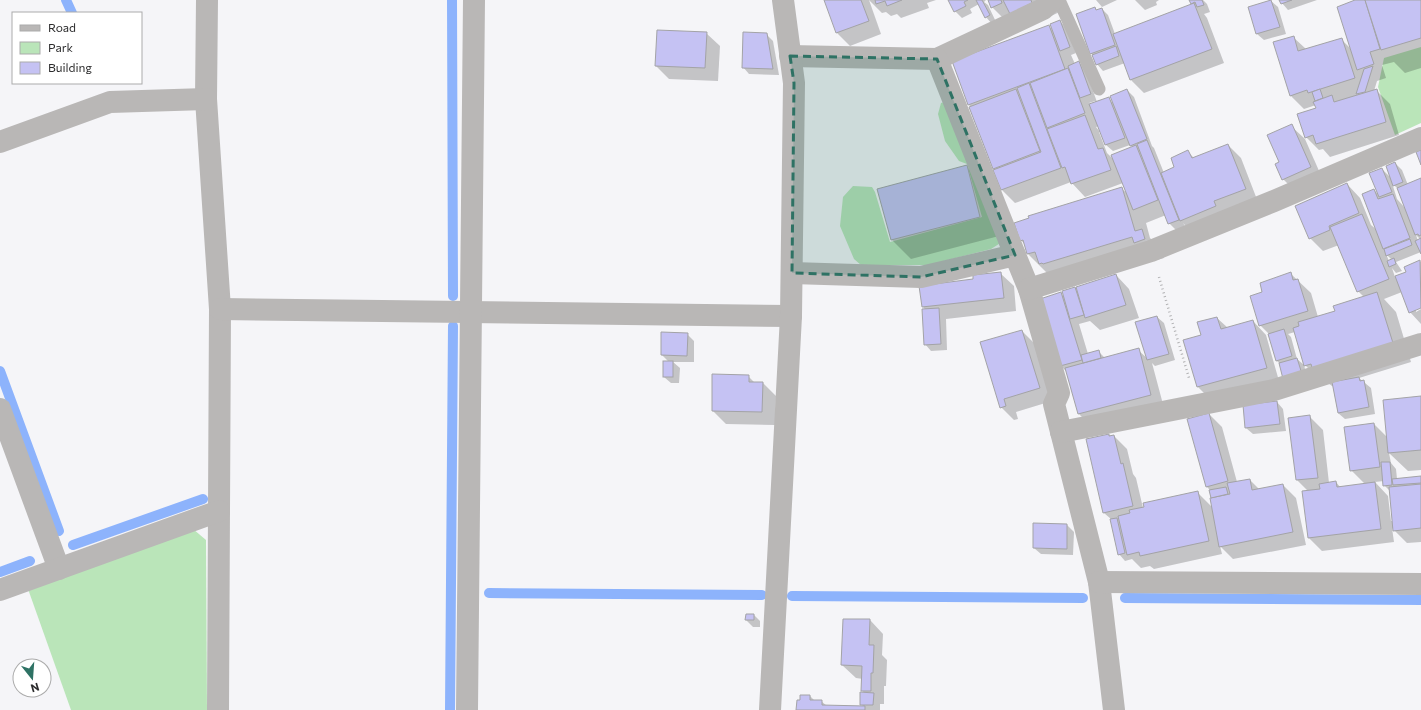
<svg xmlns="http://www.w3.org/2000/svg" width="1421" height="710" font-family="Commissioner,sans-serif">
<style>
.green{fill:#bae5b9}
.shadow{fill:#0003;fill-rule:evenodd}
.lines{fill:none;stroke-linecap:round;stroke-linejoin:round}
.stream{stroke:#8db3fc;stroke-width:10}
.building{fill:#c5c2f3;stroke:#a3a3a6}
.path{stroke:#b2b2b4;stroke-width:2.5;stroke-dasharray:1 3;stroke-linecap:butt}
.service{stroke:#b9b7b6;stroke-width:13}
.minor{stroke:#b9b7b6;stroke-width:22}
.marked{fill:#2e7264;fill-opacity:0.2;stroke:#2e7264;stroke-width:3;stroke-dasharray:8 5;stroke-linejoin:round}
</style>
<rect width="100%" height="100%" fill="#f5f5f8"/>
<g class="green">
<polygon points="1421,47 1421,123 1395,135 1378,87 1384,58"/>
<polygon points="948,101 1002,242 991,249 928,265 861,265 854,259 840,226 843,197 853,186 872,187 875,192 890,242 982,217 967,164 959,161 945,141 938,114 941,103"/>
<polygon points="193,529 206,540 207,710 71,710 28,589"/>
</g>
<g class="shadow">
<polygon points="825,0 869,0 881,34 850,46 837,33"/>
<polygon points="869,0 936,0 927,3 929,8 901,18 897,14 891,16 886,12 882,13"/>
<polygon points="950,0 986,0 984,2 988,5 996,22 992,24 986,17 979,4 970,9 972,13 962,18 955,11"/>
<polygon points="989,0 1061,0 1066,9 1051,16 1011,26 992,7"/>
<polygon points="1096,0 1117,0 1102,7"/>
<polygon points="1135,0 1159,0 1156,2 1157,5 1145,10"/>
<polygon points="1193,0 1203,0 1207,4 1210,12 1204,14 1207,18 1224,63 1144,93 1131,80 1125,63 1103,71 1097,64 1091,53 1095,9 1097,11 1102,9 1108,15 1115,34 1193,5 1191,3"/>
<polygon points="1281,0 1317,0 1288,10 1282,3"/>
<polygon points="1356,0 1421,0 1421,68 1405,73 1394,62 1382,65 1386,78 1377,81 1374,91 1376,90 1390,104 1399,135 1330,157 1323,149 1319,150 1306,137 1317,109 1316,105 1304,109 1291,96 1293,37 1306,49 1341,39 1351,49"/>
<polygon points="1271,1 1278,7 1286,34 1264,40 1257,34 1249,8"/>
<path d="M1060,21L1066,28L1076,53L1071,55L1075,64L1079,62L1085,69L1097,102L1108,98L1114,104L1127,90L1134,97L1152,146L1154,148L1164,173L1176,168L1188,152L1194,158L1228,145L1241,158L1258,202L1194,234L1183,223L1185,226L1176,230L1169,223L1166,215L1146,223L1150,238L1161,249L1164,258L1153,261L1047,273L1028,254L1025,245L1021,240L1122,189L1128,194L1123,183L1085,197L1071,182L1015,203L1002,190L971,107L969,105L1049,26L1054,32ZM1095,101L1096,103L1089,105V103ZM1099,126L1106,145L1113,151L1130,145L1133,147L1115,161L1107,153L1099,132H1100L1096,127Z"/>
<polygon points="706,33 720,46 718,81 669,79 656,66"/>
<polygon points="766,34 773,41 779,75 749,74 743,67"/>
<polygon points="1291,126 1305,139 1323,180 1296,192 1283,179 1280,163"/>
<path d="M1395,163L1402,170L1408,185L1421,180V252L1396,262L1402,271L1396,273L1392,268L1395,277L1407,273L1420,261L1421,262V307L1416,309V312L1421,309V324L1410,312L1402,292L1384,299L1396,312L1411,362L1359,378L1371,388L1375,414L1345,419L1338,413L1333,386H1332L1328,383L1324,384L1305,365L1295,332L1288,334L1291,337L1297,359L1304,365L1308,381L1280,364L1276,360L1269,334L1260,325L1263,292L1291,274L1311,293L1318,317L1336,311L1364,297L1358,291L1339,245L1323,251L1310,238L1347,184L1360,198L1371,225L1378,231L1374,190L1380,196L1382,169L1391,178ZM1392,183L1399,190L1405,208L1397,199ZM1416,235L1420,239L1418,241ZM1386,254L1392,260L1389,261Z"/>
<polygon points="967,167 986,185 999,236 911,259 892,240 879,190"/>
<polygon points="1000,273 1014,286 1016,311 946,319 947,350 931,351 925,344 926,310 923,307 920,286 974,280"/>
<polygon points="1116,275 1129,289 1139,318 1100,330 1090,321 1079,324 1088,354 1098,351 1105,358 1138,350 1148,359 1157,317 1164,323 1175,360 1155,366 1152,363 1164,408 1092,427 1079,414 1067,372 1061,366 1061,293 1064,297 1075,288 1079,292"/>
<polygon points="1217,318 1228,328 1253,321 1266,335 1279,381 1211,400 1198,387 1202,336"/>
<polygon points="1022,331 1035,344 1052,401 1016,412 1018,419 1014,420 1001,407"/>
<polygon points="687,334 694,341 694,362 673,362 680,368 679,383 671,383 664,377 669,362 662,355"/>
<polygon points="748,376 755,383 763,383 776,396 775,425 726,424 713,411"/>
<path d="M1421,397V470L1408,471L1389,453L1391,463L1396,469L1397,479L1421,477V542L1407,543L1392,528L1394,542L1322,551L1309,538L1308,491L1297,480L1310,417L1323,430L1329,483L1336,482L1340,487L1365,484L1351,470L1374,424L1388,438ZM1384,481V485L1391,492L1393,521H1391L1388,496L1375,482Z"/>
<polygon points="1277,402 1283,409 1286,431 1253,434 1246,428"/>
<polygon points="1209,414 1222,427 1237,482 1250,480 1259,489 1283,485 1296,498 1306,545 1233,559 1220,546 1222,554 1154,569 1150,566 1141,568 1132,559 1125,561 1119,554 1111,519 1104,513 1109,435 1111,436 1114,436 1127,449 1133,474 1136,478 1143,508 1197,492 1212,507 1213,499 1210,490 1207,487"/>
<polygon points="1034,524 1067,525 1074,532 1073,555 1041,554 1034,548"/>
<polygon points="754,615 760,621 760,627 753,627 746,620"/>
<polygon points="870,620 883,634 882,655 887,660 886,686 884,686 884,704 880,704 880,710 797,710 801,701 810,696 815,701 821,701 827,706 864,707 861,704 865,694 862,690 863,679 856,678 842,665"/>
</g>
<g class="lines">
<g class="stream">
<polyline points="66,0 72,13"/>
<polyline points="452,0 453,296"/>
<polyline points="0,371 59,531"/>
<polyline points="73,545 203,499"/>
<polyline points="0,572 30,561"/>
<polyline points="489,593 762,595"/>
<polyline points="792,596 1083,598"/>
<polyline points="1125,598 1421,600"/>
<polyline points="450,710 453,326"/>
</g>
</g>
<g class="building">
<polygon points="824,0 861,0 869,21 836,33"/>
<polygon points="875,0 902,0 887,6 885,1 876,4"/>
<polygon points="948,0 968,0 964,2 966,6 954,12"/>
<polygon points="976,0 982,0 990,15 985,18"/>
<polygon points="988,0 1001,0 1002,3 991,8"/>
<polygon points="1003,0 1031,0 1032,3 1010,14"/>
<polygon points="1189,0 1202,0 1204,5 1197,7 1195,2 1191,4"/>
<polygon points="1271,0 1280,27 1256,34 1248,7"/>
<polygon points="1279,0 1292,0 1281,4"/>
<polygon points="1355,0 1365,0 1380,49 1370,52 1374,64 1357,70 1337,7"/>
<polygon points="1365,0 1421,0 1421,38 1381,50"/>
<polygon points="1194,3 1212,49 1130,80 1113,34"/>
<polygon points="1095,7 1096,10 1102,8 1115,45 1090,54 1076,14"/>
<polygon points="1060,20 1070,47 1060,51 1050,24"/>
<polygon points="1049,25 1065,69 968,105 952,61"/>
<polygon points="657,30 707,32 705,68 655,66"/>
<polygon points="743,32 767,33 773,69 742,68"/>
<polygon points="1294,36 1298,51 1342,38 1355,78 1308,93 1307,90 1290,96 1273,42"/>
<polygon points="1116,46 1119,56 1096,65 1092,55"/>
<polygon points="1079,61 1091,94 1080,98 1068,66"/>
<polygon points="1373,66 1365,92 1356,94 1364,69"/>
<polygon points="1068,68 1085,113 1047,128 1030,83"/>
<polygon points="1029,83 1061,168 1001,190 993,170 1041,152 1017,88"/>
<polygon points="1016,89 1040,151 993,169 969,107"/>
<polygon points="1127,89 1147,139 1130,146 1110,96"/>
<polygon points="1320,89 1323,98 1315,101 1312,92"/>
<polygon points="1377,89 1386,122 1316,144 1313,135 1305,138 1297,114 1316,108 1313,102 1332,95 1334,102"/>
<polygon points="1109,97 1125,138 1105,145 1089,104"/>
<polygon points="1085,115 1098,149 1103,148 1111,170 1071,184 1065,167 1062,168 1047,129"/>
<polygon points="1292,124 1311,167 1282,180 1275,164 1279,162 1267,135"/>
<polygon points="1147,140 1179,220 1168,224 1137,144"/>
<polygon points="1228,144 1246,189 1214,201 1216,206 1180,221 1161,173 1174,167 1171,158 1188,150 1192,158"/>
<polygon points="1136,145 1158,200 1133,210 1111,155"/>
<polygon points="1421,150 1421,165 1416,152"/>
<polygon points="1395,162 1403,182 1393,186 1386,166"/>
<polygon points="967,165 980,217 891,240 877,189"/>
<polygon points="1382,168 1392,192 1379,197 1369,173"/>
<polygon points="1421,178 1421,235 1419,236 1418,234 1415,235 1397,188"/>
<polygon points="1347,183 1359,213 1329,226 1330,230 1309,239 1295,206"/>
<polygon points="1122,187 1135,231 1142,229 1145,239 1134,243 1132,237 1043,264 1042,263 1039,264 1035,252 1027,254 1023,240 1020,241 1014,223 1029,218 1028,216"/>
<polygon points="1374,189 1378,199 1393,194 1410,238 1383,249 1362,194"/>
<polygon points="1362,214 1389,279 1357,292 1330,227"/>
<polygon points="1421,238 1421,254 1415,241"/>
<polygon points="1410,239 1412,245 1386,256 1384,249"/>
<polygon points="1394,258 1396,264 1389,267 1387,261"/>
<polygon points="1420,260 1421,308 1409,313 1395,276 1406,272 1404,267"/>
<polygon points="1001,272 1004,298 922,307 919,286 973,279 973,275"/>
<polygon points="1291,272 1293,280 1298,279 1308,311 1259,326 1250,296 1262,292 1260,283"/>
<polygon points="1116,274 1126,305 1085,318 1076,287"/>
<polygon points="1075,287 1084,315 1070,319 1062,291"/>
<polygon points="1061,292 1082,360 1060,366 1040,299"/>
<polygon points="1377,292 1393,343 1312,368 1311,364 1304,366 1293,328 1299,326 1298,322 1335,311 1333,306"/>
<polygon points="939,308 941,344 924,345 922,309"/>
<polygon points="1157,316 1169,354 1147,360 1135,322"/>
<polygon points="1217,317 1221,329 1253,320 1267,368 1197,387 1183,340 1201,335 1197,322"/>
<polygon points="1284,329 1292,356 1276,361 1268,334"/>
<polygon points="1022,330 1040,388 1004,399 1006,406 1000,408 980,342"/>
<polygon points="661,332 688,333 687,356 661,355"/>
<polygon points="1139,348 1151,395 1078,414 1065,368"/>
<polygon points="1099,350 1101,358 1083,363 1081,355"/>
<polygon points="1297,358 1302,374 1283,379 1279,363"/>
<rect x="663" y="361" width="10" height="16"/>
<polygon points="712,374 749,375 749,382 763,382 762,412 712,411"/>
<polygon points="1359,377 1360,381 1364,380 1369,407 1338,413 1332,382"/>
<polygon points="1421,396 1421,450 1388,453 1383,400"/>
<polygon points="1277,401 1280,424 1245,428 1243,405"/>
<polygon points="1209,413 1228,481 1206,487 1187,419"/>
<polygon points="1310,415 1318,478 1296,480 1288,418"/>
<polygon points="1374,423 1380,467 1350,471 1344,427"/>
<polygon points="1109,434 1109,436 1114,435 1121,464 1123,463 1133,506 1103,513 1086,439"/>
<polygon points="1381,462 1390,462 1392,485 1383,486"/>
<polygon points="1421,476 1421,483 1393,485 1392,479"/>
<polygon points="1250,479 1252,490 1283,484 1293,532 1219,547 1210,498 1230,494 1227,483"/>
<polygon points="1336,481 1337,487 1375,482 1381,529 1308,538 1302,491 1320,489 1319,484"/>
<polygon points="1421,484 1421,528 1393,531 1389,487"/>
<polygon points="1226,487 1228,494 1211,498 1209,490"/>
<polygon points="1198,491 1209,541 1140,556 1139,552 1127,555 1118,516 1130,513 1129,510 1144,507 1143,503"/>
<polygon points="1117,518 1125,553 1118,555 1110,519"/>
<polygon points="1033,523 1067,524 1067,549 1033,548"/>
<polygon points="746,614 754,614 754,620 745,620"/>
<polygon points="843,619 870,619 869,645 874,645 873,673 871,673 871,691 861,691 862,666 841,665"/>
<polygon points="860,692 874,693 873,705 860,705"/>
<polygon points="800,695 810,695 810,700 822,700 822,705 865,706 865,710 796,710 797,700 800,700"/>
</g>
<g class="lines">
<polyline class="path" points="1159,277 1189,378"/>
<polyline class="service" points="1059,0 1099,89"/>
<g class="minor">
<polyline points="207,0 206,99 220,309 218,710"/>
<polyline points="790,56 937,59 1043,9 1053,0"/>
<polyline points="937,59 1015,255"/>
<polyline points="0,142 110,102 206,99"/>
<polyline points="792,273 921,277 1015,255 1029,289 1059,393 1054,404 1099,582 1114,710"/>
<polyline points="1029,289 1151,251 1274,201 1421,138"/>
<polyline points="220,309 791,316"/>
<polyline points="0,409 59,569"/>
<polyline points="1061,432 1274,390 1421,344"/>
<polyline points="1099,582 1421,584"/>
<polyline points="0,590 219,511"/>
<polyline points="467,710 474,0"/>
<polyline points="770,710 791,316 794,83 783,0"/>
</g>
</g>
<path class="marked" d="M790,56L937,59L1015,255L921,277L792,273L794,83Z"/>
<rect x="12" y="12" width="130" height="72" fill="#ffffff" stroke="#ababab"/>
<rect x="20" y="25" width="20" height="6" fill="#b9b7b6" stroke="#ababab"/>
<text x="48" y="32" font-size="12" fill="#2c2c2d">Road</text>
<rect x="20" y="42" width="20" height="12" fill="#bae5b9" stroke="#ababab"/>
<text x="48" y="52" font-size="12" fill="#2c2c2d">Park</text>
<rect x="20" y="62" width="20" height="12" fill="#c5c2f3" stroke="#ababab"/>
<text x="48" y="72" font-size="12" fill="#2c2c2d">Building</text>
<g transform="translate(32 678) rotate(163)"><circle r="19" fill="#ffffff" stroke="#ababab"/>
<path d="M0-3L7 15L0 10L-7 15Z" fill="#2e7264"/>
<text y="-6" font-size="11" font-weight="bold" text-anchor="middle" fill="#2c2c2d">N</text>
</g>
</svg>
